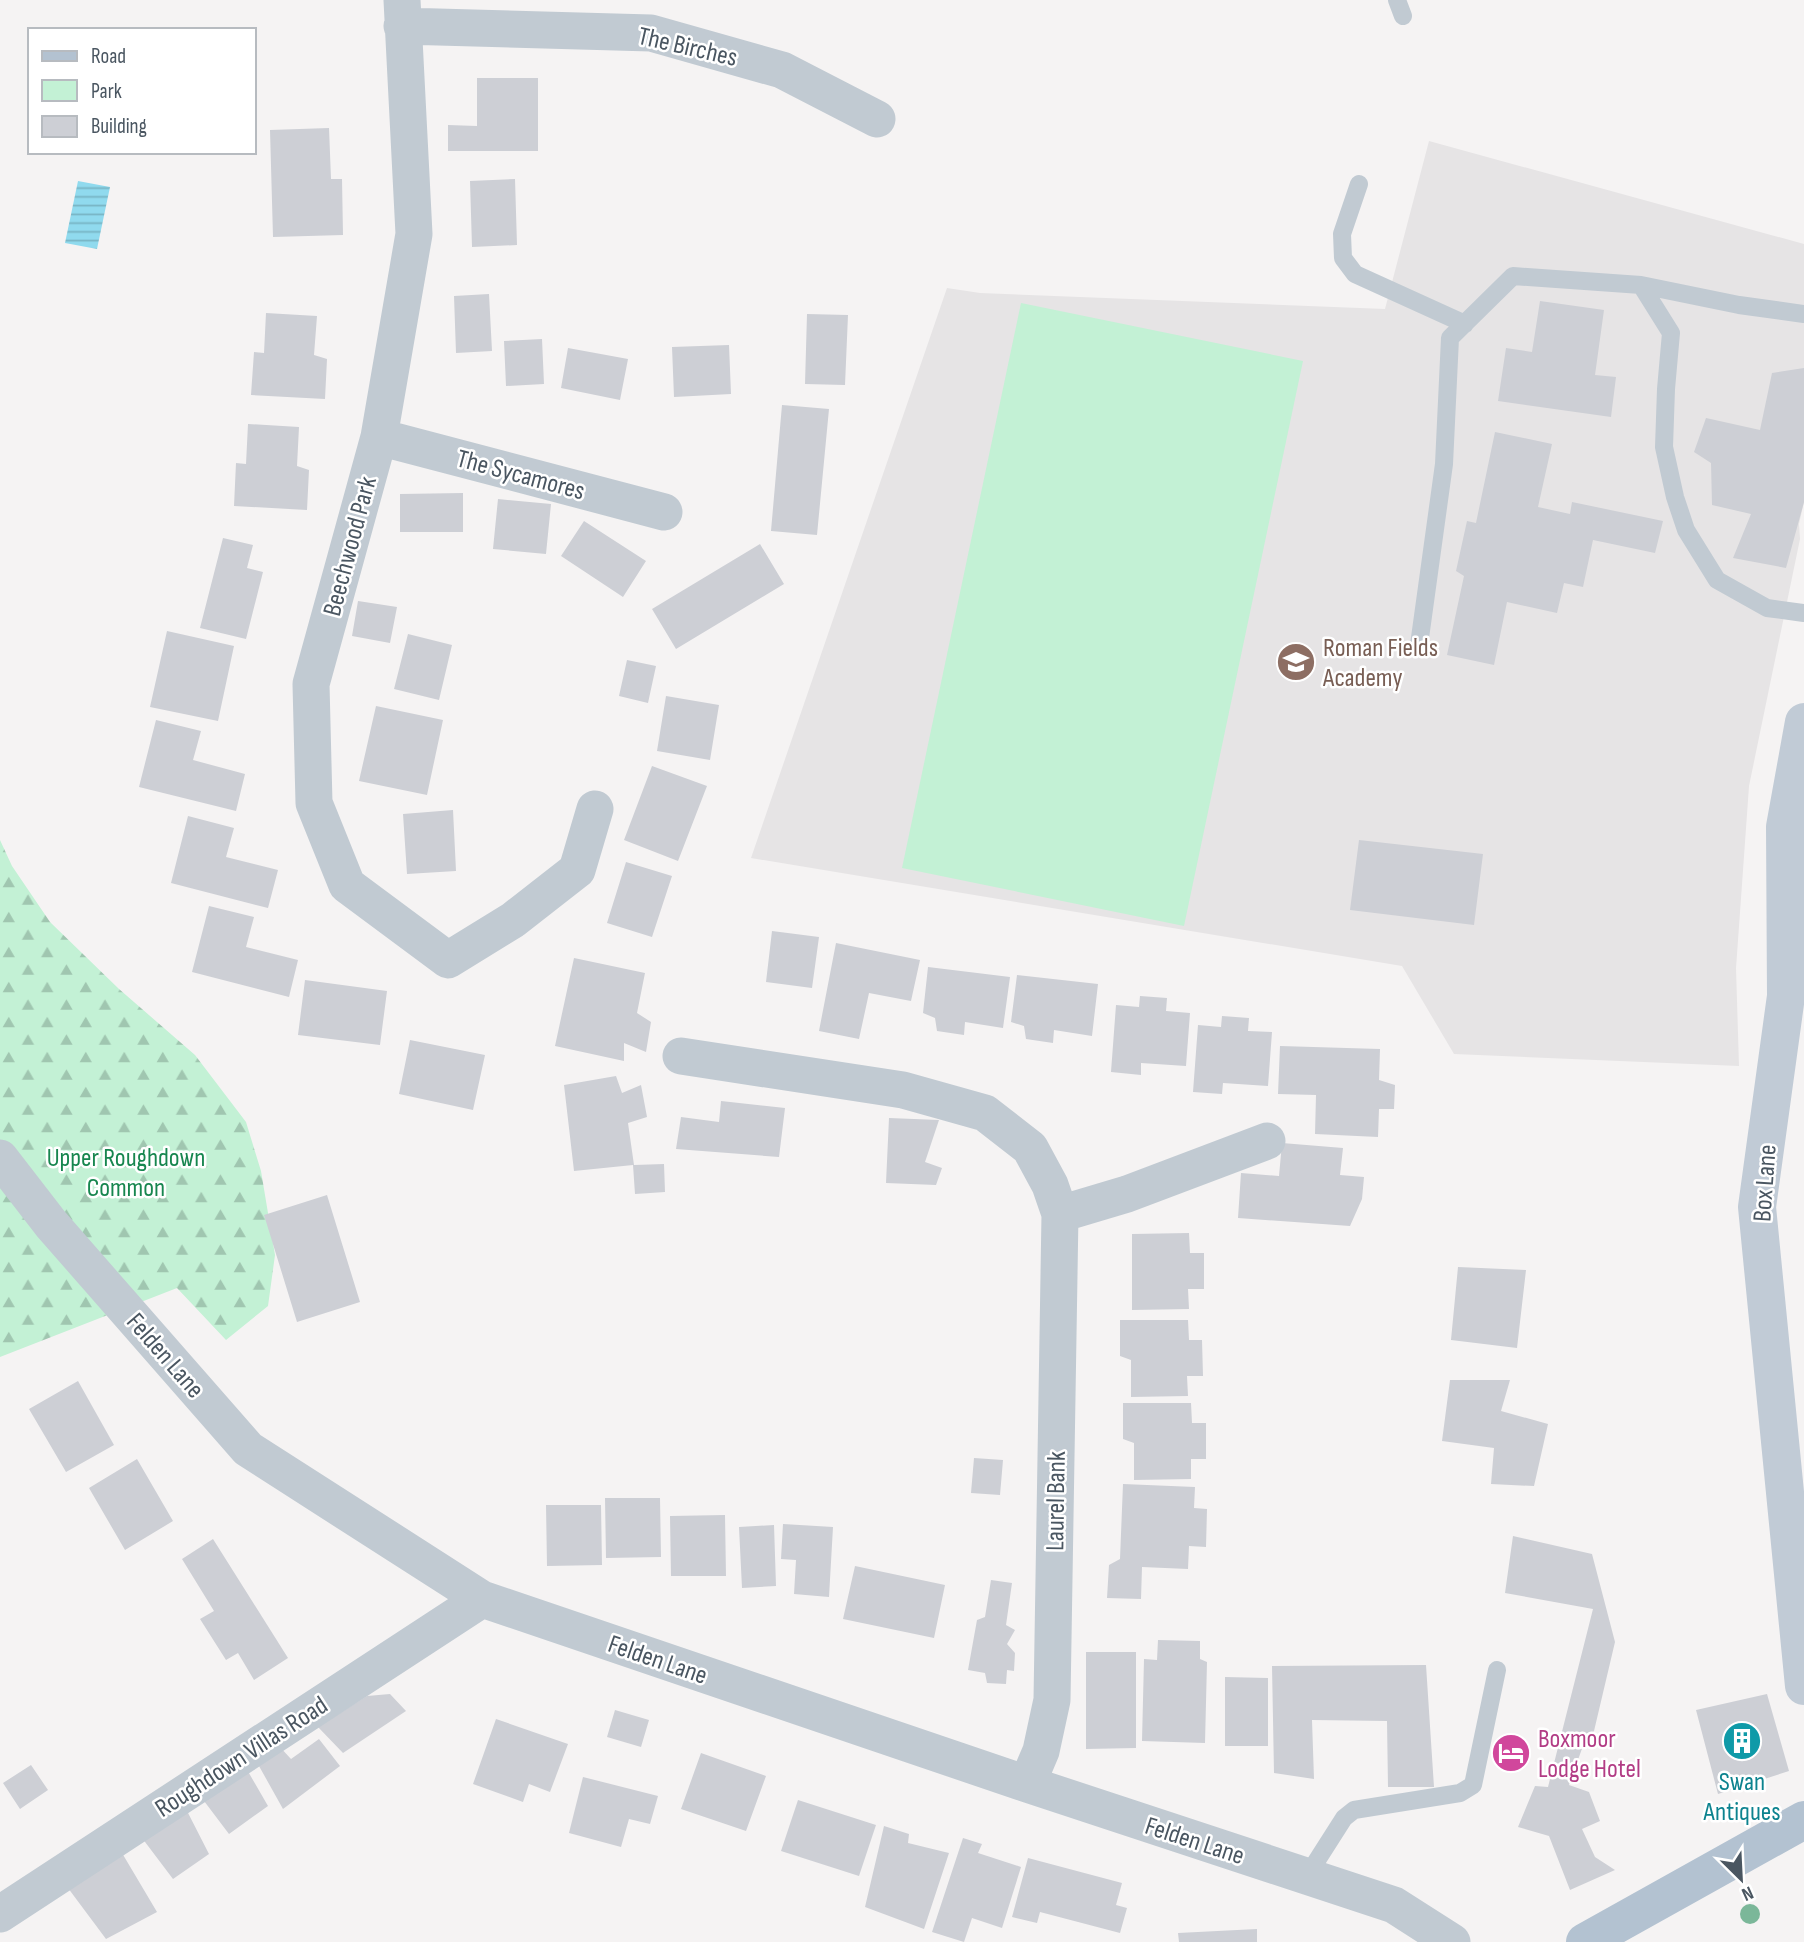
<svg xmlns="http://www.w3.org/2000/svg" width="1804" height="1942" viewBox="0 0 1804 1942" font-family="'Sofia Sans Condensed',sans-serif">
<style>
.education{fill:#e6e4e5}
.green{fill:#c3f1d5}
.forest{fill:url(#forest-firs)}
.water{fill:url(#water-rules)}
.building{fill:#cdcfd5}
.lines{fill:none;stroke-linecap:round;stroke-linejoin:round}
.lane{stroke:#c1cad2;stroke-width:18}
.street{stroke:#c1cad2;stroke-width:37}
.secondary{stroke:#c1cbd6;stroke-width:38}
.primary{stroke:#b3c2d1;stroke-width:38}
.tree{fill:#7bb799}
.labels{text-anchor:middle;stroke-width:5;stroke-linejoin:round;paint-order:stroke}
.street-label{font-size:26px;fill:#4a5661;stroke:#fff}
.education-label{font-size:26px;fill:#785e54;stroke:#fff;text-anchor:start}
.park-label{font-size:26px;fill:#17864f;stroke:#fff}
.hotel-label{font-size:26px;fill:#b23c85;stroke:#fff;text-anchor:start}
.culture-label{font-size:26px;fill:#0d838f;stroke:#fff}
</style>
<defs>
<pattern id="forest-firs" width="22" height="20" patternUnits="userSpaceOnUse" patternTransform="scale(1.75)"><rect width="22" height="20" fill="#c3f1d5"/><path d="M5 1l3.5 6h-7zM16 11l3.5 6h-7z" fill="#a0c6b0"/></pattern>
<pattern id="water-rules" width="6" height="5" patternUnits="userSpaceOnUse" patternTransform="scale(1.75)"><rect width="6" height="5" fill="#90daee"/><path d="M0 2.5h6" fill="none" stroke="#78b4c4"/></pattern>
</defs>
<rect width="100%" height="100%" fill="#f5f3f3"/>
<path class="education" d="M1429,141L1804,244V502L1799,524L1800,539L1749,786L1736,968L1739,1066L1454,1054L1402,966L751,858L947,288L980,293L1385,309Z"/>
<path class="green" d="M1021,303L1303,361L1184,926L902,868Z"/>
<path class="forest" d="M0,840L12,866L50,922L119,989L195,1055L246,1122L261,1171L275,1255L268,1306L226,1340L177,1288L0,1357Z"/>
<path class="water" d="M78,181L110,187L97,249L65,243Z"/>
<path class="building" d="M477,78H538V151H448V125L477,126Z
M329,128L331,179H342L343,235L273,237L270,130Z
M515,179L517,245L472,247L470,181Z
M489,294L492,351L456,353L454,296Z
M1540,301L1604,310L1595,375L1616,377L1611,417L1498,401L1506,348L1532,352Z
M266,313L317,316L314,355L327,359L325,399L251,395L254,352L264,353Z
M807,314L848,315L845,385L805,384Z
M542,339L544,384L506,386L504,341Z
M729,345L731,394L674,397L672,347Z
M568,348L628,359L620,400L561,388Z
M1804,368V502L1786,568L1733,558L1751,514L1712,505L1711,463L1694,452L1706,418L1760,430L1772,373Z
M782,405L829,409L817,535L771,531Z
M248,424L299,427L297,466L309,470L307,510L234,506L236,463L246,464Z
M1495,432L1552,444L1538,507L1570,514L1572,502L1663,521L1655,553L1593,540L1583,587L1564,583L1557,613L1507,602L1494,665L1447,655L1464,576L1456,571L1467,521L1476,523Z
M463,493V532H400V494Z
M498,499L551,504L546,554L493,549Z
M584,521L646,561L623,597L561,556Z
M223,538L253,545L247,568L263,572L246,639L200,628Z
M760,544L784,584L676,649L652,609Z
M358,601L397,607L390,643L352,636Z
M167,631L234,646L218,721L150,707Z
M408,634L452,645L439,700L394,689Z
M627,660L656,666L648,703L619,696Z
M666,696L719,705L710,760L657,751Z
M376,706L443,720L427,795L359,781Z
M156,720L201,731L193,760L245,774L236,811L139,787Z
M652,766L707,786L678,861L624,840Z
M453,810L456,871L407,874L403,814Z
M188,816L234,828L226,857L278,870L268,908L171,883Z
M1359,840L1483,854L1474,925L1350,910Z
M626,862L672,876L652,937L607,923Z
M209,906L254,917L246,947L298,960L289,997L192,972Z
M772,931L819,937L812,988L766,982Z
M836,943L920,960L911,1001L869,993L859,1039L819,1031Z
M574,958L645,973L637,1013L651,1022L646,1052L624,1043V1061L555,1046Z
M928,967L1010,977L1003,1028L965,1022L964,1035L937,1031L935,1018L923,1013Z
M1017,975L1098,984L1092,1036L1054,1030L1053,1043L1026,1039L1024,1026L1011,1022Z
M305,980L387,991L380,1045L298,1035Z
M1140,996L1167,998L1166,1011L1190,1013L1186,1066L1141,1063V1075L1111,1072L1116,1005L1139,1007Z
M1222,1016L1249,1018L1248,1031L1272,1032L1268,1086L1223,1083L1222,1094L1193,1092L1198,1025L1221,1027Z
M410,1040L485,1055L473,1110L399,1094Z
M1280,1046L1380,1049L1379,1080L1395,1085L1394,1109H1379L1378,1137L1315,1134L1316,1095L1278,1094Z
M616,1076L622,1093L641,1085L647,1117L628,1123L634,1165L664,1164L665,1192L635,1194L633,1165L574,1171L564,1085Z
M721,1101L785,1108L779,1157L676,1149L681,1117L719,1122Z
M889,1118L939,1120L925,1162L942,1168L936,1185L886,1183Z
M1282,1143L1343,1148L1340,1175L1364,1177L1362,1199L1350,1226L1238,1218L1241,1173L1279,1176Z
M327,1195L360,1302L297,1322L264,1215Z
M1189,1233L1190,1253H1204V1289H1188L1189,1309L1132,1310V1234Z
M1458,1267L1526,1270L1517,1348L1451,1340Z
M1120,1320H1188L1189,1340H1202L1203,1376H1187L1188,1396L1131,1397V1360L1120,1356Z
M1450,1380H1510L1501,1411L1548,1424L1534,1486L1491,1484L1494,1448L1442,1441Z
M78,1381L114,1445L66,1472L29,1409Z
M1123,1403H1191L1192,1423H1206V1459H1191V1479L1134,1480V1443L1123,1439Z
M974,1458L1003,1460L1000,1495L971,1493Z
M137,1459L173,1521L125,1550L89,1488Z
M1123,1484L1195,1487L1194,1508L1207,1509L1206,1547L1189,1546L1188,1569L1142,1567L1141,1599L1107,1598L1109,1565L1120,1559Z
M605,1498H660L661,1557L606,1558Z
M546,1505H601L602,1565L547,1566Z
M725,1515L726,1576H671L670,1516Z
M783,1524L833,1527L829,1597L794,1594L796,1560L781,1559Z
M774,1525L776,1586L742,1588L739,1527Z
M1513,1536L1592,1554L1615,1642L1594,1731L1584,1743L1569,1785L1589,1792L1600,1821L1582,1829L1595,1857L1615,1870L1570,1890L1549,1836L1518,1827L1535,1786L1548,1787L1593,1609L1505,1593Z
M213,1539L288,1658L254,1680L238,1653L226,1660L200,1619L214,1611L182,1559Z
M855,1566L945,1585L934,1638L843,1619Z
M991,1580L1012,1583L1006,1625L1015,1630L1007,1644L1015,1653L1014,1671L1007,1670L1006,1684L987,1683L985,1673L968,1670L977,1620L985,1617Z
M1158,1640L1200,1641V1659L1207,1662L1205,1743L1142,1741L1144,1659L1157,1660Z
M1086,1652H1136V1748L1086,1749Z
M1426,1665L1434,1787H1388L1387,1721L1312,1720L1314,1779L1274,1773L1272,1666Z
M1225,1677L1268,1678V1746H1225Z
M390,1694L406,1711L343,1753L318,1727L367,1696Z
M1767,1694L1789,1771L1718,1794L1696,1710Z
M615,1710L649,1720L641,1747L607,1737Z
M496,1719L568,1744L550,1792L529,1784L523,1802L473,1784Z
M319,1739L340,1766L283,1809L259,1766L279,1746L291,1759Z
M701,1753L766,1776L746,1831L681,1809Z
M31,1765L48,1790L20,1809L3,1783Z
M246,1768L268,1806L229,1834L201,1797Z
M583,1777L658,1796L650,1824L629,1819L621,1847L569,1833Z
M798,1800L876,1825L859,1876L781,1851Z
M186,1809L209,1854L173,1879L139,1834Z
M884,1826L909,1834L908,1843L949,1853L924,1929L865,1907Z
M963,1838L982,1844L978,1853L1021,1867L1002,1928L972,1918L964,1942L932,1932Z
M122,1853L157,1912L106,1939L68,1888Z
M1028,1858L1122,1883L1116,1905L1127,1908L1120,1933L1040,1912L1037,1923L1012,1917Z
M1257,1929V1942H1179L1178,1933Z"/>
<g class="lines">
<path class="lane" d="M1397,0L1403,16
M1359,184L1342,234L1343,258L1355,274L1465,324
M1641,285L1671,333L1666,389L1664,447L1675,497L1686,530L1717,580L1767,608L1804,613
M1419,645L1444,464L1450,338L1513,276L1641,285L1739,305L1804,314
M1307,1876L1344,1818L1354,1810L1460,1793L1473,1785L1497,1670"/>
<path class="street" d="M402,0L414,234L379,437L311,684L314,803L347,885L448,960L513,920L577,870L595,809
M402,26L651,33L782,70L877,119
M379,437L664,512
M681,1056L903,1090L985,1113L1030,1148L1050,1185L1060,1214L1052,1700L1041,1751L1027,1784
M0,1158L51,1224L248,1449L482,1599L1027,1784L1394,1905L1452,1942
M1060,1214L1127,1194L1267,1141
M0,1914L482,1599"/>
<path class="secondary" d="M1804,722L1785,827L1786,996L1757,1207L1804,1686"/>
<path class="primary" d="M1585,1942L1804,1820"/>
</g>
<circle class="tree" cx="1750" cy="1914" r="10"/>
<defs>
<g id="school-disc" transform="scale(2.0125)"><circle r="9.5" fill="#8d6e63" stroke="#fff"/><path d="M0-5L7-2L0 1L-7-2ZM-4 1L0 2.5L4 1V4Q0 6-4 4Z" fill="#fff"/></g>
<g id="building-disc" transform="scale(2.0125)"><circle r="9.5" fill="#0f9aa8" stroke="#fff"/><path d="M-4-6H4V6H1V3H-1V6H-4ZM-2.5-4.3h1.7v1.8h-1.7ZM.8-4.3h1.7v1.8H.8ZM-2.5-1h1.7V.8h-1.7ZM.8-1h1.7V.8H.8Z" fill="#fff"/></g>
<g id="hotel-disc" transform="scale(2.0125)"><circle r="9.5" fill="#d1479c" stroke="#fff"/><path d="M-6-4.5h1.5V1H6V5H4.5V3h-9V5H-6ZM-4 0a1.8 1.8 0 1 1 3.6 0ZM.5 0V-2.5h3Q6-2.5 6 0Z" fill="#fff"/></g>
</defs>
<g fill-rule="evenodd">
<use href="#school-disc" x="1296" y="662"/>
<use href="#building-disc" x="1742" y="1741"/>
<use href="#hotel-disc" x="1511" y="1753"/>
</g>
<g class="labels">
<g class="street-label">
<text transform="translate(688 46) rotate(13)" y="9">The Birches</text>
<text transform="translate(521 474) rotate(15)" y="9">The Sycamores</text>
<text transform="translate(349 546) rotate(-75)" y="9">Beechwood Park</text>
<text transform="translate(1764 1183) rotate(-86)" y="9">Box Lane</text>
<text transform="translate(166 1355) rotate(49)" y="9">Felden Lane</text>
<text transform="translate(1055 1501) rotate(-89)" y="9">Laurel Bank</text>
<text transform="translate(658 1659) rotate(19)" y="9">Felden Lane</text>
<text transform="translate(241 1756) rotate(-33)" y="9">Roughdown Villas Road</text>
<text transform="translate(1195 1840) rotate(18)" y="9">Felden Lane</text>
</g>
<g class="education-label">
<text x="1323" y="656">Roman Fields<tspan x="1323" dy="30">Academy</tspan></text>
</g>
<g class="park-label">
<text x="126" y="1166">Upper Roughdown<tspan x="126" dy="30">Common</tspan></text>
</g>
<g class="hotel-label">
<text x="1538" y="1747">Boxmoor<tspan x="1538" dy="30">Lodge Hotel</tspan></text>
</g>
<g class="culture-label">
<text x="1742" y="1790">Swan<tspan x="1742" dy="30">Antiques</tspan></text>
</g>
</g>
<rect x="28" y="28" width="228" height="126" fill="#ffffff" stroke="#b7bbc0" stroke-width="2"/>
<rect x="42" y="51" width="35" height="10" fill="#b3c2d1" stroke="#b7bbc0" stroke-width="2"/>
<text x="91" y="63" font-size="21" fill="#4a5661">Road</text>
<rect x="42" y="80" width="35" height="21" fill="#c3f1d5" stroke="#b7bbc0" stroke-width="2"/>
<text x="91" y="98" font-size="21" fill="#4a5661">Park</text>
<rect x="42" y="116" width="35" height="21" fill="#cdcfd5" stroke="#b7bbc0" stroke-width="2"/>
<text x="91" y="133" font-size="21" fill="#4a5661">Building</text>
<g transform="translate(1741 1879) rotate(156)" stroke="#ffffff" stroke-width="5" paint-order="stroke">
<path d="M0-5L12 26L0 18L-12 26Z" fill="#4a5661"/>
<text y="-10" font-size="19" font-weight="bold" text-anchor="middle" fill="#4a5661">N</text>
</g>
</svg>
